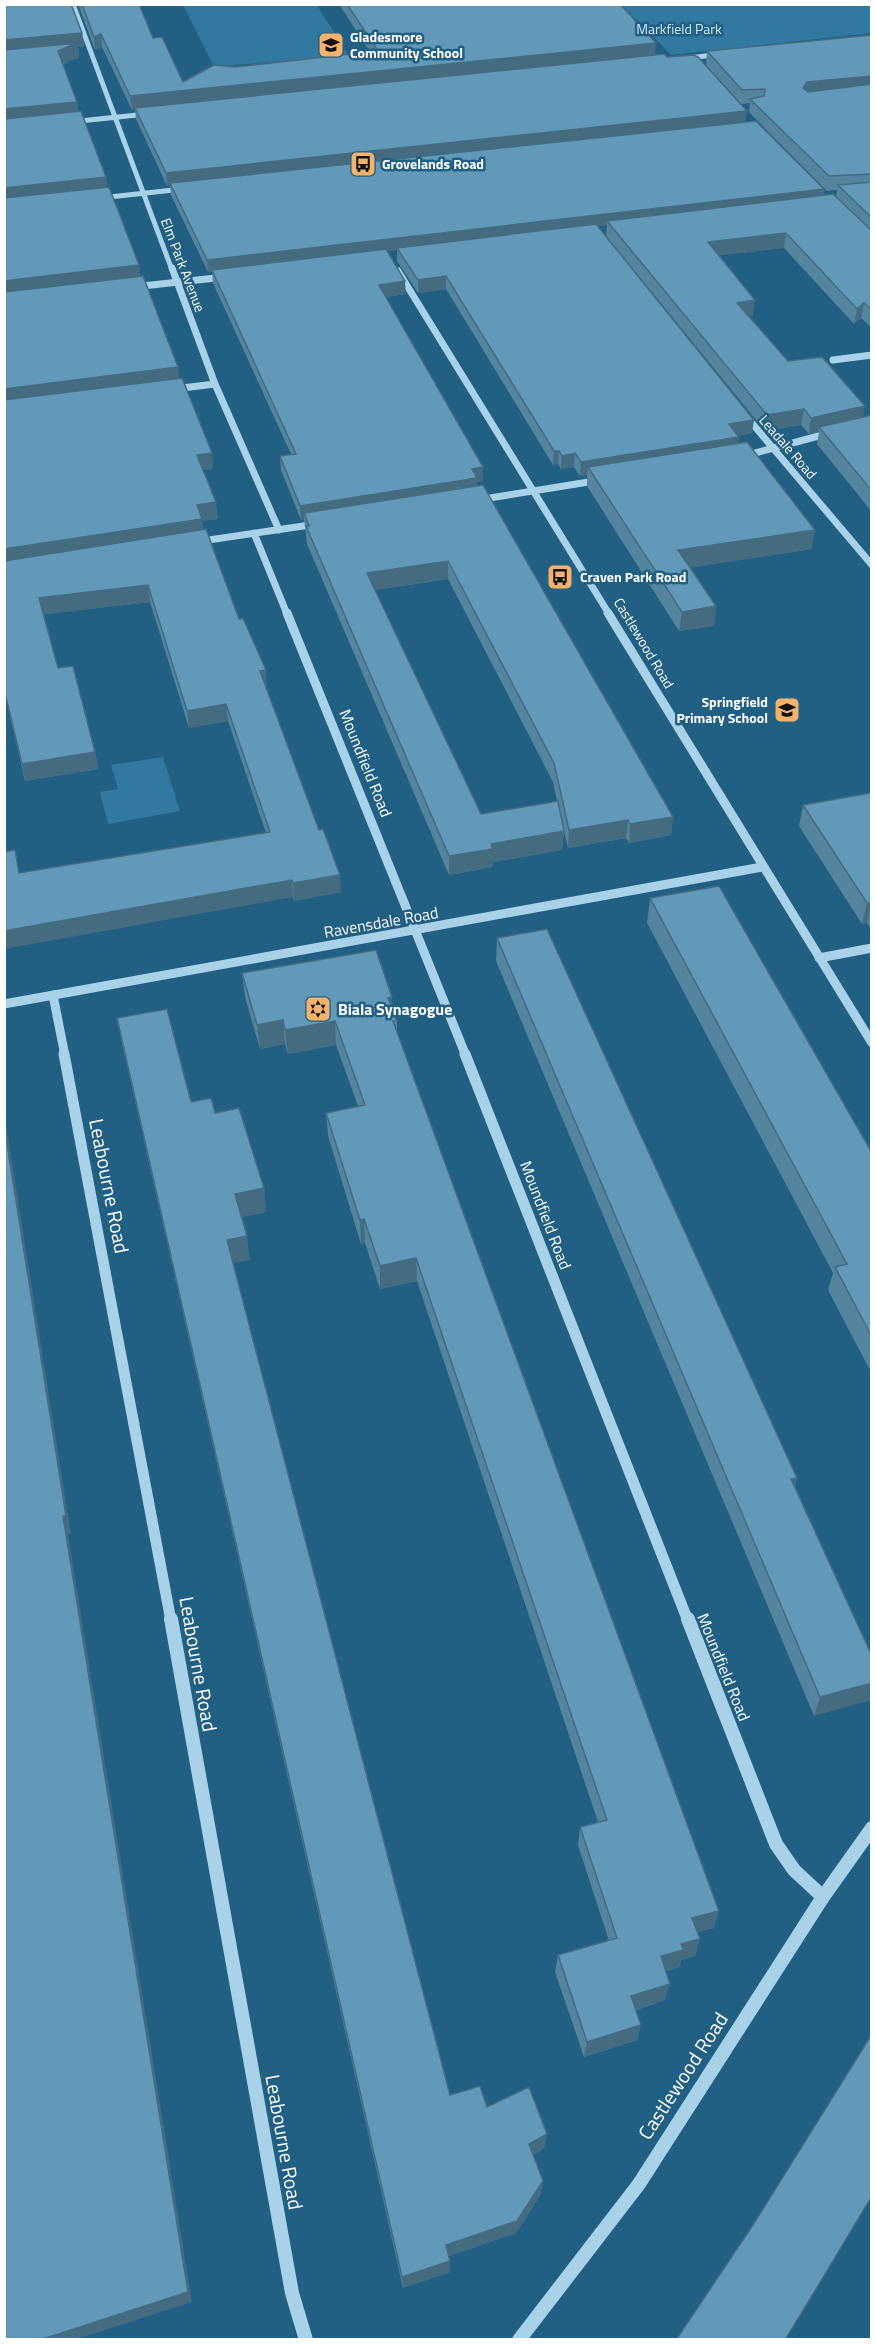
<svg xmlns="http://www.w3.org/2000/svg" width="876" height="2344" viewBox="0 0 876 2344" font-family="'Titillium Web',sans-serif">
<style>
.green{fill:#3179a0}
.lines{fill:none;stroke-linecap:round;stroke-linejoin:round}
.minor-far4{stroke:#a9d2e9;stroke-width:5}
.minor-far3{stroke:#a9d2e9;stroke-width:7}
.minor-far2{stroke:#a9d2e9;stroke-width:9}
.minor-far1{stroke:#a9d2e9;stroke-width:11}
.minor{stroke:#a9d2e9;stroke-width:14}
.wall{fill:#54849e;fill-rule:evenodd}
.shaded-wall{fill:#456b81}
.building{fill:#6299b8;stroke:#456b81;stroke-width:1.5}
.labels{text-anchor:middle;stroke-width:5;stroke-linejoin:round;paint-order:stroke}
.far-park-label{font-size:14px;fill:#cde8f7;stroke:#215f83}
.far-poi-label{font-size:14px;font-weight:bold;fill:#fff;stroke:#215f83;text-anchor:start}
.far-street-label{font-size:14px;fill:#fff;stroke:#215f83}
.street-label{font-size:16px;fill:#fff;stroke:#215f83}
.poi-label{font-size:16px;font-weight:bold;fill:#fff;stroke:#215f83;text-anchor:start}
.near-street-label{font-size:20px;fill:#fff;stroke:#215f83}
</style>
<rect width="100%" height="100%" fill="#215f83"/>
<path class="green" d="M183,5H317L348,55L214,67Z
M622,5H871V33L671,55Z
M163,757L180,811L108,824L100,792L118,789L111,765Z"/>
<g class="lines">
<path class="minor-far4" d="M73,4L172,270
M682,59L720,54
M70,122L147,114
M100,198L183,189"/>
<path class="minor-far3" d="M172,268L215,384L279,530
M398,271L609,614
M133,287L225,277
M833,360L872,355
M174,389L215,384
M745,415L872,565
M744,456L830,433
M477,500L601,480
M254,533L287,614
M195,542L317,524"/>
<path class="minor-far2" d="M287,613L466,1056
M608,613L872,1043
M819,958L872,948
M53,995L65,1056
M4,1004L762,867"/>
<path class="minor-far1" d="M64,1054L171,1621
M465,1054L688,1621"/>
<path class="minor" d="M171,1619L292,2293L306,2340
M688,1619L776,1844L794,1870L823,1897
M519,2340L639,2184L823,1897L872,1828"/>
</g>
<path class="wall" d="M4,4L82,33L84,47H78L79,57L63,64L78,111L106,177L107,187L139,265L140,276L178,367L179,378L212,453L213,469L203,470L218,519L202,521L203,530L267,687H266L341,892L294,901L293,897L20,873L266,833L228,721L189,728L150,602L43,614L58,668L95,752L98,769L25,781L4,690Z
M78,4H139L153,38L183,82L235,67L370,52L339,4H620L655,55L667,57L746,122L824,189L823,196L836,197L837,190L827,191L749,112L750,103L741,104L706,65L707,51L872,35V328L861,318L854,324L784,248L719,255L753,316H749L788,361L863,417L872,415V512L817,444L819,432L809,434L801,425L765,431L606,236L607,225L597,226L752,433L738,436V443L812,549L690,567L716,606L714,626L679,631L587,486V475L580,476L574,467L561,469L558,464L553,465L446,289L418,293L397,261V250L387,251L406,294L386,297L483,481L477,482V486L673,817L671,835L629,843L626,838L568,848L562,823L564,831L562,850L493,862L492,867L449,875L307,544L304,519L301,520L281,470L280,456L291,454L213,283L212,271L208,272L171,195L170,185L167,186L136,119L135,110H132L102,47L95,50ZM448,579L553,782L557,801L481,814L375,590Z
M872,796V930L867,923L862,924L799,826L803,805Z
M650,898L872,1153V1374L828,1290L833,1273L647,923Z
M497,938L797,1478L795,1486L872,1656L814,1716L496,961Z
M242,973L393,1010L397,1021V1033L714,1928L697,1932L695,1956L681,1960L679,1967L666,1971L665,2000L636,2010L641,2025L637,2040L584,2057L555,1972L558,1955L609,1941L578,1845L580,1827L598,1822L417,1281L380,1289L365,1243L361,1244L328,1136L326,1113L358,1106L336,1045L288,1054L285,1044L260,1049L245,997Z
M117,1018L191,1102L215,1113L264,1188L266,1212L241,1217L250,1260L233,1263L450,2095L487,2107L545,2148L533,2155L543,2181L540,2195L516,2233L449,2256L450,2261V2272L403,2288L122,1043Z"/>
<path class="shaded-wall" d="M82,33L84,47H78L79,57L60,65L4,54V40Z
M101,34L102,47L95,50L94,37Z
M656,43L655,56L135,108V110H132L130,96Z
M872,76V89L805,96L803,88L807,82Z
M77,102L79,115L4,123V109Z
M747,111L745,123L170,183V185L167,186L166,173Z
M106,177L108,192L4,203V188Z
M824,189L822,200L607,221V225L398,250L397,248V250L208,272L207,260Z
M786,233L784,248L707,257L708,242Z
M139,265L141,280L4,296V281Z
M446,276V289L418,293V280Z
M405,281L406,294L380,298L379,285Z
M755,300L753,316L735,318L737,303Z
M864,303L861,318L854,324L857,309Z
M178,367L180,383L4,405V389Z
M865,406L862,422L819,427V432L809,434L811,418Z
M804,409L801,425L765,431L767,415Z
M754,420L752,433L728,438L729,424Z
M739,437L737,451L588,467L587,475L580,476L581,462Z
M554,451H559L558,464L553,465Z
M212,453L213,469L199,471L197,455Z
M575,453L574,467L561,469L562,456Z
M483,467V481L477,482V492L304,513V519L301,520L300,506L472,469Z
M216,502L218,519L202,521L203,535L4,566V549L197,505Z
M815,530L812,549L676,570L678,550Z
M448,561V579L368,591L367,573Z
M148,585L150,602L42,615L39,598Z
M716,606L714,626L679,631L682,612Z
M266,670L267,687L261,688L260,671Z
M226,704L228,721L189,728L187,711Z
M95,752L98,769L25,781L22,764Z
M673,817L671,835L629,843L630,824Z
M628,820L626,838L568,848L569,830Z
M564,831L562,850L493,862L492,867L449,875V856L491,844Z
M340,875L341,892L294,901L293,883Z
M292,880L293,897L4,949V931Z
M867,903H872L867,923L862,924Z
M392,997L393,1021L388,998Z
M283,1020L285,1044L260,1049L257,1025Z
M335,1021L336,1045L288,1054L285,1030Z
M4,1112L71,1534H68L192,2302L74,2340H40L63,1516L4,1125Z
M264,1188L266,1212L238,1218L235,1194Z
M364,1219L365,1243L361,1244L360,1220Z
M247,1236L250,1260L230,1264L227,1240Z
M416,1258L417,1281L380,1289V1266Z
M797,1478L791,1499V1479Z
M872,1683V1700L814,1716L820,1697Z
M719,1911L714,1928L687,1935L692,1918Z
M700,1939L695,1956L681,1960L679,1967L657,1973L661,1956L681,1944Z
M670,1984L665,2000L627,2012L631,1996Z
M641,2025L637,2040L584,2057L587,2042Z
M547,2134L545,2148L527,2158L529,2144Z
M543,2181L540,2195L516,2233L446,2257V2245Z
M450,2261V2272L403,2288L402,2277Z"/>
<path class="building" d="M4,4H71L82,33L4,40Z
M82,4H139L153,38L162,37L183,82L214,65L235,67L378,51L347,4H620L656,43L130,96L101,34L94,37Z
M872,35V76L807,82L803,88L808,92L872,84V174L829,176L750,99L764,96L765,89L742,90L707,51Z
M77,43L58,51L77,102L4,109V50Z
M664,54L667,57L693,55L698,57L747,111L166,173L135,108Z
M81,111L106,177L4,188V119Z
M756,121L824,189L207,260L170,183Z
M872,182V218L838,185Z
M109,187L139,265L4,281V198Z
M833,194L872,231V310L864,303L857,309L786,233L708,242L755,300L737,303L788,361L822,357L865,406L811,418L804,409L767,415L607,221Z
M596,224L754,420L729,424L739,437L581,462L575,453L562,456L559,451H554L446,276L418,280L397,248Z
M386,249L405,281L379,285L483,467L472,469L477,478L300,506L280,456L296,454L212,270Z
M143,276L178,367L4,389V292Z
M182,378L212,453L197,455L216,502L197,505L202,519L4,549V400Z
M872,415V491L819,427Z
M747,442L815,530L678,550L716,606L682,612L588,467Z
M483,485L673,817L630,824L628,820L569,830L554,763L448,561L367,573L481,814L558,801L564,831L491,844L493,849L449,856L306,526H309L304,513Z
M206,529L239,619L243,618L266,670L260,671L319,830L323,829L340,875L293,883L292,880L4,931V852L15,850L19,873L270,832L226,704L187,711L148,585L39,598L58,668L73,666L95,752L22,764L4,689V561Z
M870,793L872,796V903H867L803,805Z
M719,886L872,1153V1337L835,1267L847,1264L650,898Z
M547,929L797,1478L791,1479L872,1656V1683L820,1697L497,938Z
M376,950L392,997L388,998L397,1021H393L719,1911L692,1918L700,1939L681,1944L684,1950L661,1956L670,1984L631,1996L641,2025L587,2042L558,1955L617,1938L580,1827L607,1820L416,1258L380,1266L364,1219L360,1220L326,1113L365,1105L335,1021L285,1030L283,1020L257,1025L242,973Z
M167,1009L191,1102L211,1098L215,1113L239,1108L264,1188L235,1194L247,1236L227,1240L450,2095L480,2086L487,2107L529,2087L547,2134L529,2144L543,2181L517,2221L446,2245L450,2261L402,2277L117,1018Z
M4,1125L66,1516H63L188,2292L40,2340H4Z
M872,2034V2196L821,2281L785,2340H676L753,2225Z"/>
<defs>
<g id="school-square" transform="scale(1.35)"><rect x="-9" y="-9" width="18" height="18" rx="4" fill="#f5b26a" stroke="#215f83"/><path d="M0-5L7-2L0 1L-7-2ZM-4 1L0 2.5L4 1V4Q0 6-4 4Z" fill="#111"/></g>
<g id="bus-square" transform="scale(1.35)"><rect x="-9" y="-9" width="18" height="18" rx="4" fill="#f5b26a" stroke="#215f83"/><path d="M-5-6H5V4H4V6H2V4H-2V6H-4V4H-5ZM-3.5-4V0h7V-4ZM-3.5 1.2v1.5H-2V1.2ZM2 1.2v1.5H3.5V1.2Z" fill="#111"/></g>
<g id="synagogue-square" transform="scale(1.35)"><rect x="-9" y="-9" width="18" height="18" rx="4" fill="#f5b26a" stroke="#215f83"/><path d="M0-6.5L5.6 3.2H-5.6ZM0 6.5L5.6-3.2H-5.6Z" fill="#111"/></g>
</defs>
<g fill-rule="evenodd">
<use href="#school-square" x="331" y="45"/>
<use href="#bus-square" x="363" y="164"/>
<use href="#bus-square" x="560" y="577"/>
<use href="#school-square" x="787" y="710"/>
<use href="#synagogue-square" x="318" y="1009"/>
</g>
<g class="labels">
<g class="far-park-label">
<text x="679" y="34">Markfield Park</text>
</g>
<g class="far-poi-label">
<text x="350" y="42">Gladesmore<tspan x="350" dy="16">Community School</tspan></text>
<text x="382" y="169">Grovelands Road</text>
<text x="580" y="582">Craven Park Road</text>
<text x="768" y="707" text-anchor="end">Springfield<tspan x="768" dy="16">Primary School</tspan></text>
</g>
<g class="far-street-label">
<text transform="translate(183 265) rotate(69)" y="5">Elm Park Avenue</text>
<text transform="translate(788 447) rotate(49)" y="5">Leadale Road</text>
<text transform="translate(644 643) rotate(59)" y="5">Castlewood Road</text>
</g>
<g class="street-label">
<text transform="translate(366 763) rotate(68)" y="6">Moundfield Road</text>
<text transform="translate(381 922) rotate(-10)" y="6">Ravensdale Road</text>
<text transform="translate(546 1215) rotate(69)" y="6">Moundfield Road</text>
<text transform="translate(724 1667) rotate(68)" y="6">Moundfield Road</text>
</g>
<g class="poi-label">
<text x="338" y="1015">Biala Synagogue</text>
</g>
<g class="near-street-label">
<text transform="translate(109 1186) rotate(79)" y="7">Leabourne Road</text>
<text transform="translate(198 1664) rotate(80)" y="7">Leabourne Road</text>
<text transform="translate(683 2076) rotate(-57)" y="7">Castlewood Road</text>
<text transform="translate(284 2142) rotate(80)" y="7">Leabourne Road</text>
</g>
</g>
<rect width="876" height="2344" fill="none" stroke="#ffffff" stroke-width="12"/>
</svg>
